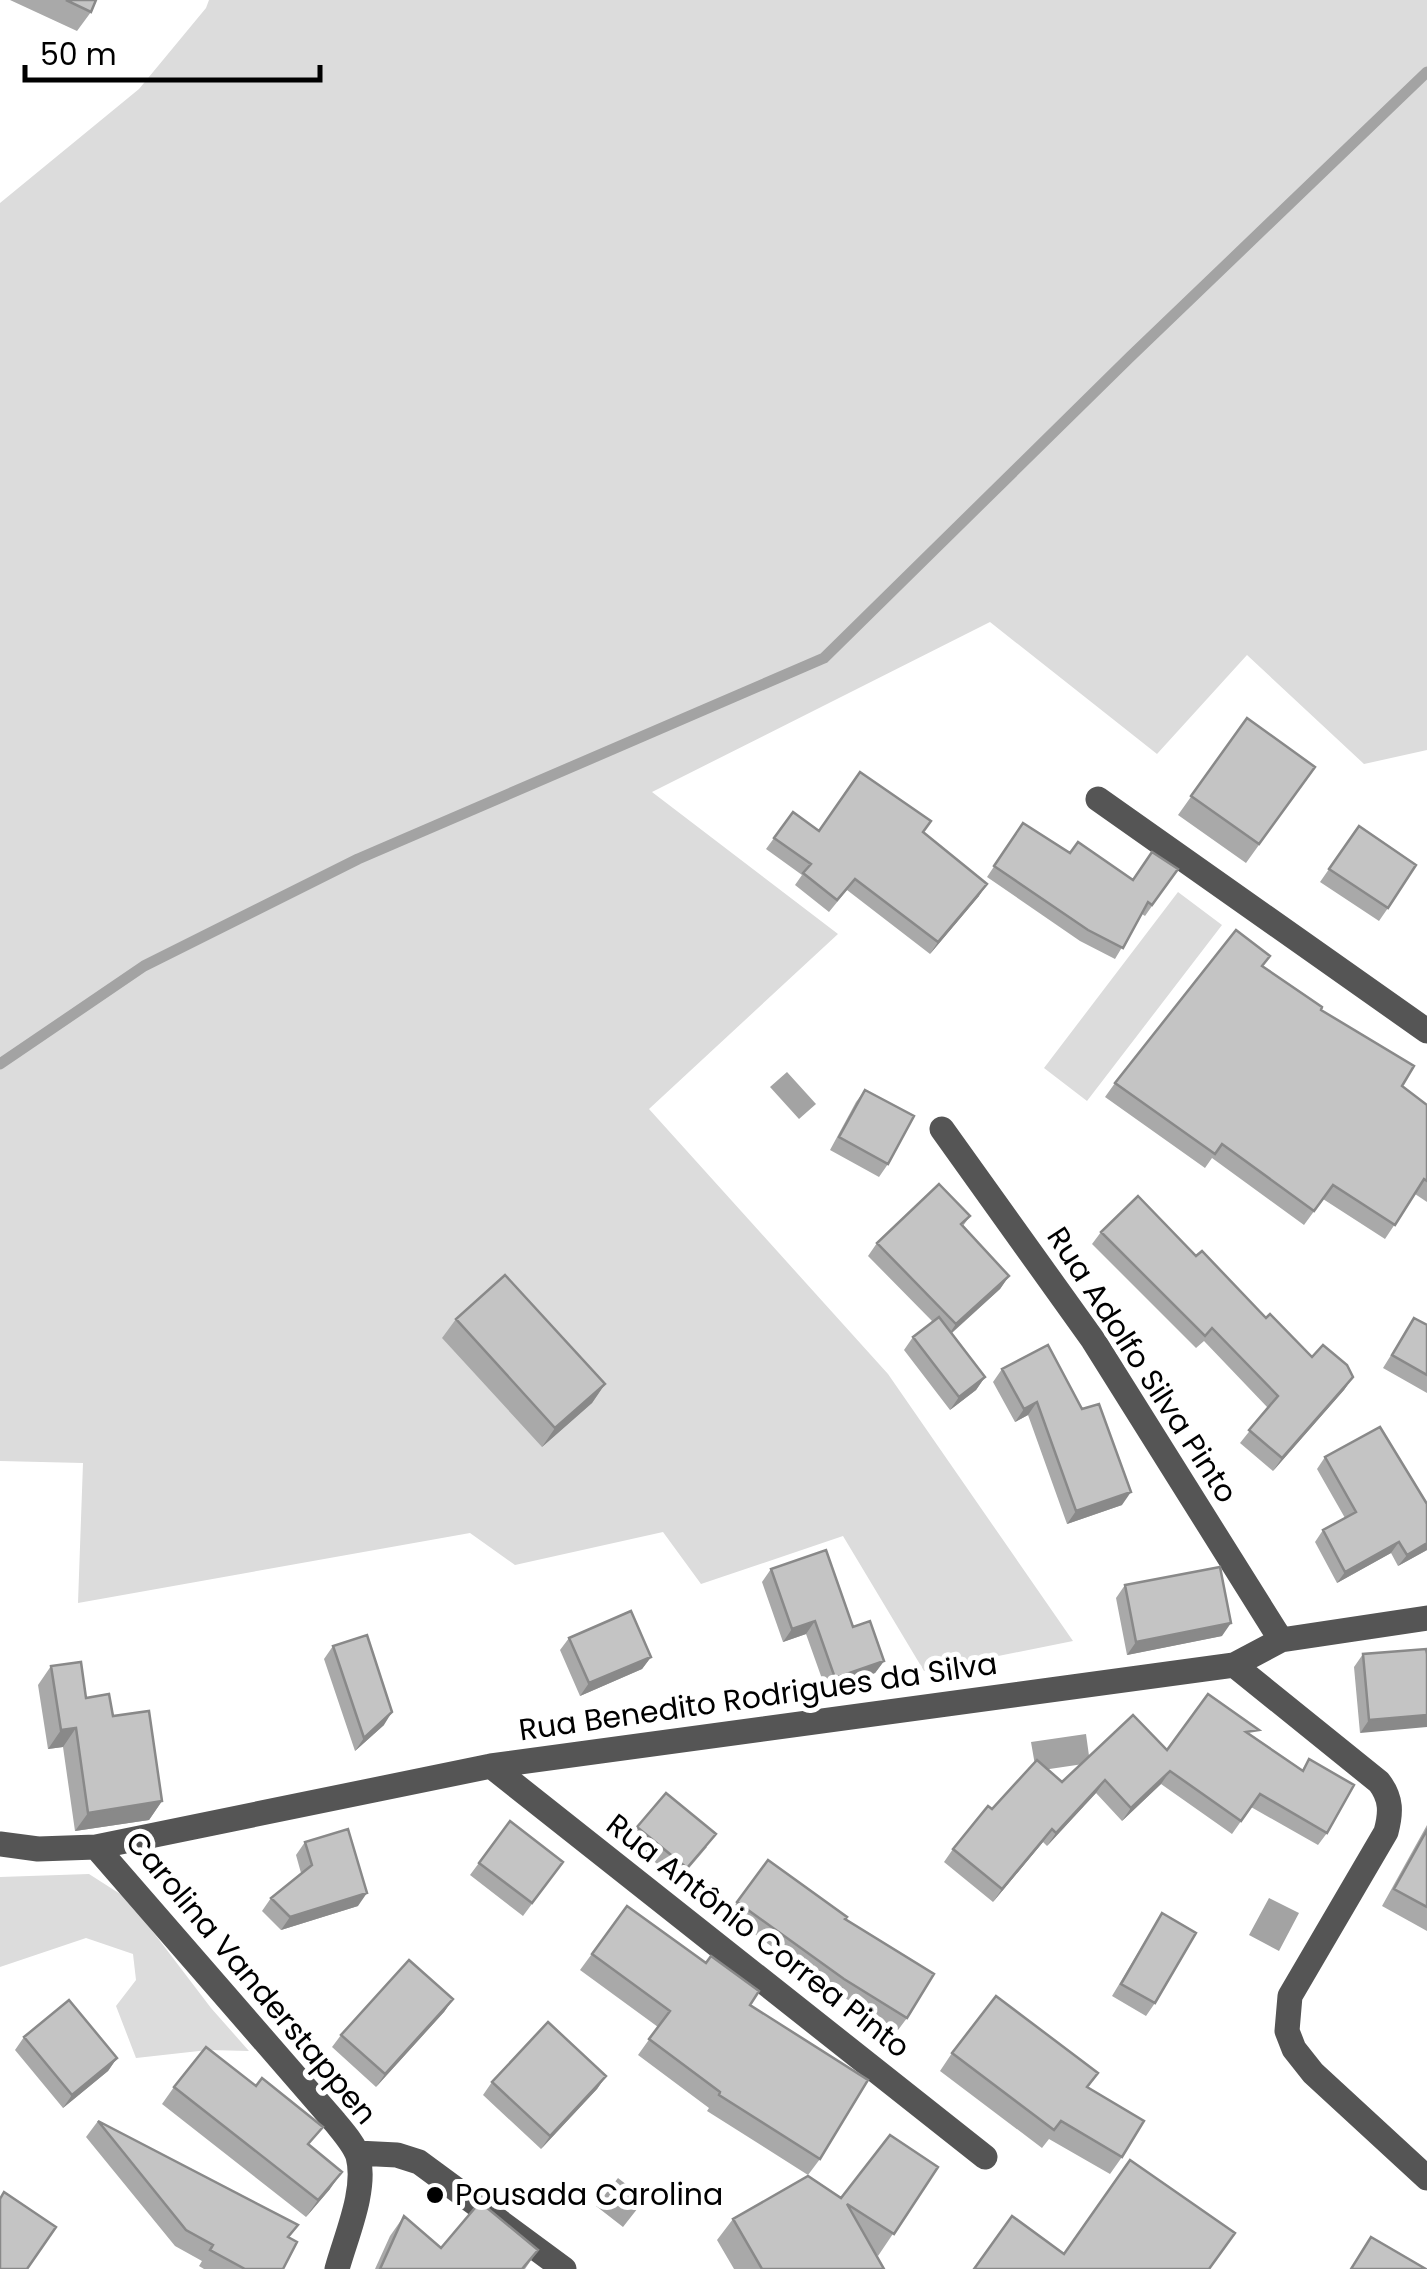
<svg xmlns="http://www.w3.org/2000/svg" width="1427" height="2269" viewBox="0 0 1427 2269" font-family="Poppins,sans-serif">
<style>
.green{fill:#dcdcdc}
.water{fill:#a3a3a3}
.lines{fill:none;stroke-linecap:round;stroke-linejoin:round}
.stream{stroke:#a3a3a3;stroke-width:11}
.minor{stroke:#555;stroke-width:25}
.wall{fill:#a9a9a9}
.shaded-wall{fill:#898989}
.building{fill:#c4c4c4;stroke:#898989;stroke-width:2.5}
.poi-dot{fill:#000;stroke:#fff;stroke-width:4}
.labels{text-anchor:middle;stroke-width:10;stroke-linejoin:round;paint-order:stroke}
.street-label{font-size:30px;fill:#000;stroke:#fff}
.poi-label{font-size:30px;fill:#000;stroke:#fff;text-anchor:start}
</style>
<rect width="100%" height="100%" fill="#fff"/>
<path class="green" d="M209,0H1427V750L1364,764L1247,655L1157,754L990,622L652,792L838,934L649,1109L888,1374L1073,1641L924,1671L843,1536L701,1584L663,1532L515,1565L470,1533L78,1603L83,1463L0,1461V203L139,89L206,8Z
M1178,892L1222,925L1087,1101L1044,1068Z
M89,1874L128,1899L211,2008L249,2051L208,2050L136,2058L116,2006L136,1980L133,1954L86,1938L0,1967V1877Z"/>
<path class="water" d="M787,1072L816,1104L799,1119L770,1087Z
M1086,1734L1090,1763L1036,1771L1031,1742Z
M1269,1898L1299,1913L1279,1951L1249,1935Z
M618,2178L645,2199L623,2227L596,2206Z"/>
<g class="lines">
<path class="stream" d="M0,1064L144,966L358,859L824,658L1130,357L1427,72"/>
<path class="minor" d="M1098,799L1427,1031
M942,1129L1093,1340L1281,1640
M1234,1665L1379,1782C1392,1799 1391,1813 1386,1832L1290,1996L1287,2031L1294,2049L1313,2073L1427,2178
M491,1766L985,2157
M0,1844L38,1849L96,1847L491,1766L1234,1665L1281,1640L1427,1618
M96,1847L335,2122C343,2132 354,2144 358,2156C367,2190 346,2236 337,2269
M357,2153L397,2155L419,2162L564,2269"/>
</g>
<path class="wall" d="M10,0H96L91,12L77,31Z
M1247,718L1315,767L1246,863L1178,815Z
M793,812L819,831L923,832L979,896L930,954L847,890L829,912L795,885L802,875L766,849Z
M1023,823L1070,853L1133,880L1178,869L1145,916L1142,914L1115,959L1080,941L987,877Z
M1359,826L1388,908L1379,921L1320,882Z
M1263,966L1321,1010L1402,1086L1427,1105V1202L1415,1194L1385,1239L1323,1199L1304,1225L1212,1158L1205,1168L1105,1097L1115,1083Z
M865,1090L888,1164L879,1177L830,1150L856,1102Z
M970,1216L963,1226L1009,1276L1000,1289L952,1333L985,1377L976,1390L950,1410L904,1350L913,1337L933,1322L868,1256L877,1243Z
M1101,1232L1196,1256L1312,1357L1353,1377L1344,1390L1273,1471L1240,1443L1268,1408L1204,1341L1196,1348L1092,1244Z
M1414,1318L1427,1325V1393L1383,1368Z
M456,1319L605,1384L592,1403L542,1447L442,1338Z
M1002,1369L1082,1409L1122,1505L1067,1524L1028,1415L1015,1422L993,1382Z
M1325,1457L1427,1504V1550L1398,1566L1391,1553L1337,1583L1315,1542L1323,1530L1345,1518L1317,1469Z
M771,1569L853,1627L884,1661L875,1673L826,1690L806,1634L783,1642L762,1582Z
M1125,1585L1222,1636L1127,1655L1116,1598Z
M569,1638L651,1657L642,1669L580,1696L560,1650Z
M333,1646L384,1725L355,1751L324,1659Z
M1363,1654H1426L1360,1733L1354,1667Z
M51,1666L86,1698L113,1716L162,1801L149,1820L75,1831L63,1747L48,1749L38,1685Z
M1254,1737L1302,1770L1309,1759L1327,1833L1318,1845L1251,1807L1232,1834L1161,1784L1122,1821L1096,1793L1047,1846L1043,1842L993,1902L944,1862L953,1849L992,1809L1062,1782L1167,1750Z
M510,1821L563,1862L523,1916L470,1875Z
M1427,1825V1931L1382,1906Z
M637,1827L707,1847L678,1881L628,1840Z
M305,1842L358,1906L281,1930L262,1911L271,1898L301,1873L296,1855Z
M737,1902L845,1919L907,2018L898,2030L835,1992L728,1915Z
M627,1906L750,2005L820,2159L808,2175L707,2111L709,2108L638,2055L658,2027L580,1970Z
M1162,1913L1155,2003L1146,2016L1112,1996Z
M453,1999L444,2012L376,2087L332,2047L341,2035Z
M24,2037L117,2058L108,2071L63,2108L15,2050Z
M952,2053L1088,2088L1122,2157L1110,2174L1049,2139L1042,2148L940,2071Z
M606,2076L597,2089L541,2149L483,2095L492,2082Z
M174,2087L330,2189L306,2217L162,2104Z
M98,2121L289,2237L283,2269H204L199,2266L202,2261L175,2246L86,2137Z
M938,2167L878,2256L876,2254L884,2269H734L717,2240L733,2219L841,2198Z
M404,2216L441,2248L538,2250L525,2269H375L390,2236Z"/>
<path class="shaded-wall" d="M987,884L979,896L930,954L938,942Z
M1009,1276L1000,1289L947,1337L956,1324Z
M985,1377L976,1390L950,1410L959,1397Z
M1353,1377L1344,1390L1273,1471L1282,1458Z
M605,1384L592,1403L542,1447L555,1428Z
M1037,1402L1028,1415L1015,1422L1024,1409Z
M1131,1492L1122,1505L1067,1524L1076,1511Z
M1399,1542L1391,1553L1337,1583L1345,1572Z
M1427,1543V1550L1398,1566L1407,1555Z
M815,1621L806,1634L783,1642L792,1629Z
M1231,1623L1222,1636L1127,1655L1136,1642Z
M651,1657L642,1669L580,1696L589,1683Z
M884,1661L875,1673L826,1690L835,1678Z
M392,1712L384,1725L355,1751L364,1738Z
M1427,1715V1727L1360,1733L1369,1720Z
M76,1728L63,1747L48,1749L61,1730Z
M1170,1771L1161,1784L1122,1821L1131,1808Z
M1105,1780L1096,1793L1047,1846L1056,1833Z
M162,1801L149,1820L75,1831L88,1813Z
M1052,1829L1043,1842L993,1902L1002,1889Z
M367,1893L358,1906L281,1930L290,1917Z
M453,1999L444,2012L376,2087L385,2074Z
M117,2058L108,2071L63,2108L72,2095Z
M606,2076L597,2089L541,2149L550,2136Z
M342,2172L330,2189L306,2217L318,2200Z"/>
<path class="building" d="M66,0H96L91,12Z
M1247,718L1315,767L1259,844L1191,796Z
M860,772L931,821L923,832L987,884L938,942L855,879L837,900L803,873L811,864L774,838L793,812L819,831Z
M1023,823L1070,853L1078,842L1133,880L1152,852L1178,869L1152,905L1148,902L1123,948L1088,930L994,866Z
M1359,826L1416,865L1388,908L1329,869Z
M1236,930L1270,956L1262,966L1322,1007L1321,1010L1414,1066L1402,1086L1427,1105V1181L1424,1179L1395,1225L1333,1185L1314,1211L1222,1144L1215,1154L1115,1083Z
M865,1090L914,1116L888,1164L839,1137Z
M939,1184L970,1216L961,1224L1009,1276L956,1324L877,1243Z
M1138,1196L1196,1256L1202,1251L1266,1318L1270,1314L1312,1357L1323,1345L1347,1365L1353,1377L1282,1458L1249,1430L1278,1396L1212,1328L1205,1336L1101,1232Z
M505,1275L605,1384L555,1428L456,1319Z
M939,1317L985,1377L959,1397L913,1337Z
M1414,1318L1427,1325V1375L1392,1355Z
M1048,1345L1082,1409L1099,1404L1131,1492L1076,1511L1037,1402L1024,1409L1002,1369Z
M1380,1427L1427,1504V1543L1407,1555L1399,1542L1345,1572L1323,1530L1356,1512L1325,1457Z
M826,1550L853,1627L870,1621L884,1661L835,1678L815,1621L792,1629L771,1569Z
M1220,1567L1231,1623L1136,1642L1125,1585Z
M631,1611L651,1657L589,1683L569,1638Z
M367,1635L392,1712L364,1738L333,1646Z
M1426,1649L1427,1654V1715L1369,1720L1363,1654Z
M81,1662L86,1698L109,1694L113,1716L149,1711L162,1801L88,1813L76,1728L61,1730L51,1666Z
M1208,1694L1259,1730L1246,1732L1303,1771L1309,1759L1354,1785L1327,1833L1260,1794L1241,1821L1170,1771L1131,1808L1105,1780L1056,1833L1052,1829L1002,1889L953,1849L988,1806L992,1809L1037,1760L1062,1782L1133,1715L1167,1750Z
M666,1793L716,1834L687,1868L637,1827Z
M510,1821L563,1862L532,1903L479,1863Z
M348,1829L367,1893L290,1917L271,1898L312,1865L305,1842Z
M1427,1830V1907L1394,1889Z
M768,1860L847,1917L845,1919L934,1974L907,2018L844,1979L737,1902Z
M627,1906L706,1963L711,1956L759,1991L750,2005L868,2080L820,2159L719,2095L720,2092L649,2039L670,2011L592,1954Z
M1162,1913L1196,1933L1155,2003L1121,1984Z
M409,1960L453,1999L385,2074L341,2035Z
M996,1996L1098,2073L1087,2087L1144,2121L1122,2157L1061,2121L1054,2130L952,2053Z
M69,2000L117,2058L72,2095L24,2037Z
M548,2022L606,2076L550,2136L492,2082Z
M206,2047L256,2086L262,2078L323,2127L308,2144L342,2172L318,2200L174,2087Z
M98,2121L298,2225L288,2237L297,2242L283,2269H245L210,2250L213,2245L186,2230Z
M890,2135L938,2167L894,2234L847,2204L884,2269H762L733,2219L808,2176L841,2198Z
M1130,2160L1235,2233L1209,2269H974L1012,2216L1064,2254Z
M4,2192L56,2227L27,2269H0V2199Z
M480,2202L538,2250L522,2269H380L404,2216L441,2248Z
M1371,2237L1426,2269H1351Z"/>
<circle class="poi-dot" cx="435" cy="2195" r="10"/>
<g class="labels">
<g class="street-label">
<text transform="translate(1142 1365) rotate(57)" y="10">Rua Adolfo Silva Pinto</text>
<text transform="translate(758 1697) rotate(-8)" y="10">Rua Benedito Rodrigues da Silva</text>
<text transform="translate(758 1936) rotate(38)" y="10">Rua Antônio Correa Pinto</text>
<text transform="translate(251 1978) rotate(50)" y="10">Carolina Vanderstappen</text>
</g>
<g class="poi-label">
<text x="455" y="2205">Pousada Carolina</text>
</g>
</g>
<path d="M25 65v15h295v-15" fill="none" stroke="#000000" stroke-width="5"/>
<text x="40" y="65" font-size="30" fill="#000000" stroke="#ffffff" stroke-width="8" paint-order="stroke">50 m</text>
</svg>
